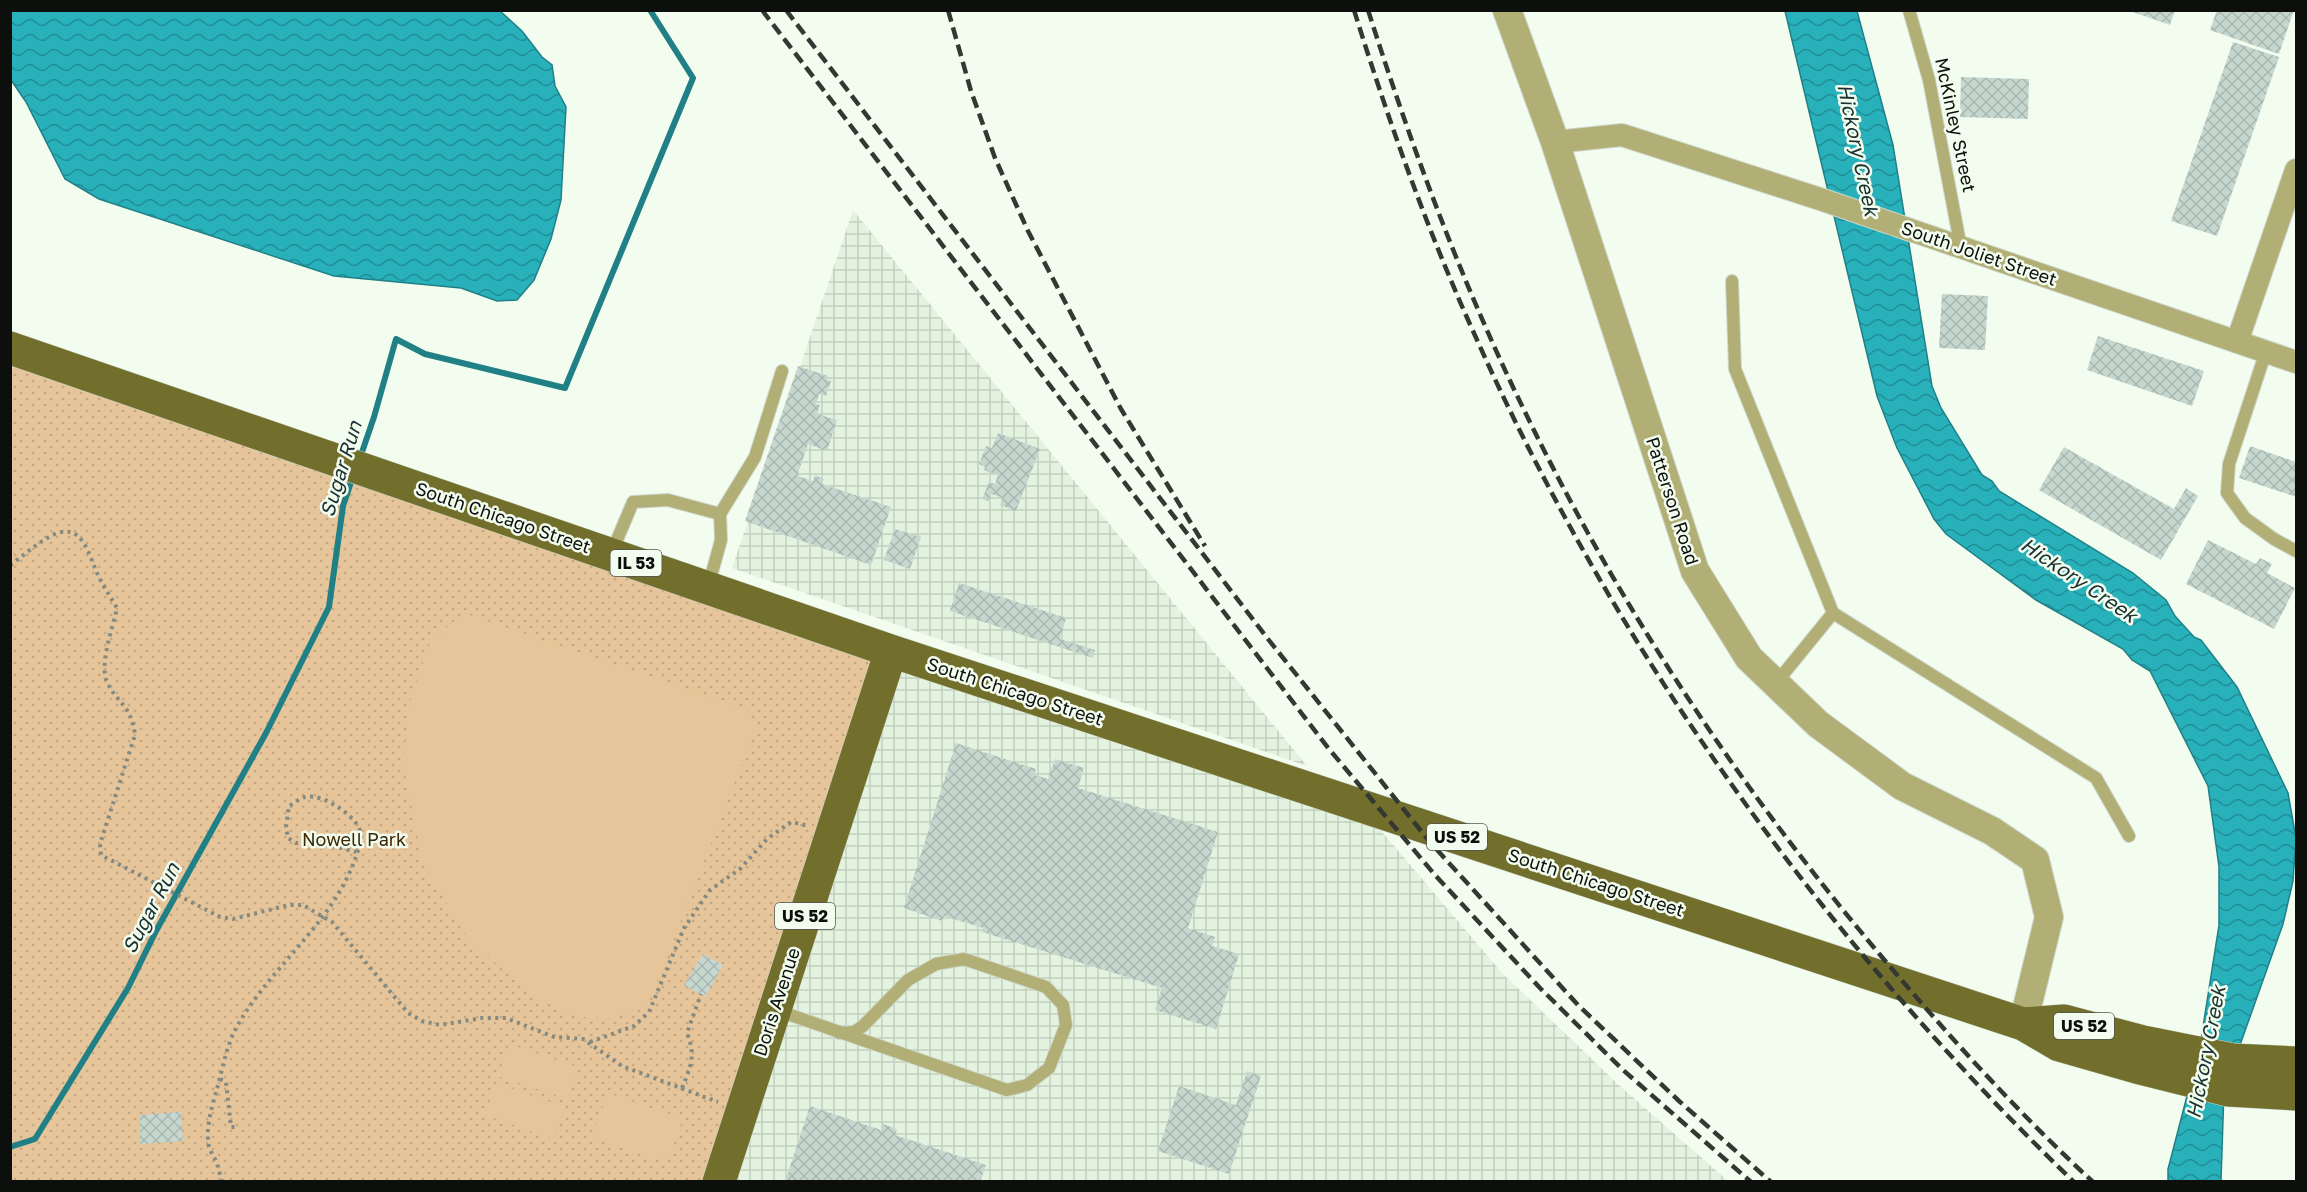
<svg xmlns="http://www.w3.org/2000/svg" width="2307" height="1192" viewBox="0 0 2307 1192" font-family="'Golos Text',sans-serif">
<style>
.industrial{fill:url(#industrial-grid)}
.grass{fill:url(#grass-dots)}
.garden{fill:#e6c59a}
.water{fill:url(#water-waves);stroke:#208086;stroke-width:1.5}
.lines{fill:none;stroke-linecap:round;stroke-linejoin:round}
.stream{stroke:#208086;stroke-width:6}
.building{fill:url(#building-cross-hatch)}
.service-casing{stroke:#ced7cb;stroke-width:14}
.minor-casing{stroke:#ced7cb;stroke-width:24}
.tertiary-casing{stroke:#ced7cb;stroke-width:30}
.primary-casing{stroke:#ced7cb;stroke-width:34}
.path{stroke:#838a81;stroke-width:4;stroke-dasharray:3 4.5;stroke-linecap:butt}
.service{stroke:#b2af76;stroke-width:12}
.minor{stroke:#b2af76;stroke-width:22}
.tertiary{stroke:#b2af76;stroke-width:28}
.primary{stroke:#726f2d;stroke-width:33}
.rail{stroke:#343832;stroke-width:4.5;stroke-dasharray:12 6;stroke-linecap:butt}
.labels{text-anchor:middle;stroke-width:5;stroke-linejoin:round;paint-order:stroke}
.shield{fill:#f3fdef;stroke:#51564f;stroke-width:1.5}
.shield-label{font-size:16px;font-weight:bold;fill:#0c0f0b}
.street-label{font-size:18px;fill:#0c0f0b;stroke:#f3fdef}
.park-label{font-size:18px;fill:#3c2705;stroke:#f3fdef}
.water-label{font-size:20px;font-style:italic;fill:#1a3031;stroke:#f3fdef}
</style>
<defs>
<pattern id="industrial-grid" width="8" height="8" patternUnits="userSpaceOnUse" patternTransform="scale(1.5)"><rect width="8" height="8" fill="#e4f3df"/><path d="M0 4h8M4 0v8" fill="none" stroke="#c2cfbe"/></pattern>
<pattern id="grass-dots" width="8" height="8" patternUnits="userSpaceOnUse" patternTransform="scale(1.5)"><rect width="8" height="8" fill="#e6c59a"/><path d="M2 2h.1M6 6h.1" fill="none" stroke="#c4a883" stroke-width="1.8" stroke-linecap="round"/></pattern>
<pattern id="water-waves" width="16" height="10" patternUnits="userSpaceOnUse" patternTransform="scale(1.5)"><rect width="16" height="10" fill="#28b1bb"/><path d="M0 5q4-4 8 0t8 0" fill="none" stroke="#218e96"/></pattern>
<pattern id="building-cross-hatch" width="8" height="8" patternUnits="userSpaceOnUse" patternTransform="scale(1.5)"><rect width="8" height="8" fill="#c6d7d0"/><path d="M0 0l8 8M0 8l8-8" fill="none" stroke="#a9b7b1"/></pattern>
</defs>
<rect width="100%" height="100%" fill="#f3fdef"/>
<path class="industrial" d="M853,210L1307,766L732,568Z
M898,666L1372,820L1503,974L1620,1086L1728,1181L732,1182Z"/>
<path class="grass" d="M11,360L879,658L708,1181L11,1182Z"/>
<path class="garden" d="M464,613L749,711L756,728L648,1005L611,1018L576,1017L540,1000L470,942L423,864L403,763L411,697L431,640Z
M509,1044L578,1067L567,1099L498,1076Z
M496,1083L565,1107L553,1139L485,1115Z
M608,1093L683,1119L667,1163L592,1137Z"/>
<path class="water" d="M10,11H500L522,31L542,57L552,65L555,86L566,107L561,200L551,239L534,280L517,300L497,301L461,288L334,276L99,199L65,179L26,102L11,80Z
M1785,11H1857L1893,145L1932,386L1941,408L1982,475L1992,481L1999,491L2133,573L2166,600L2175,616L2194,637L2201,640L2237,687L2288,793L2296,838L2293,881L2283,924L2224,1090L2221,1181H2168V1169L2200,1046L2219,925V867L2208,786L2150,671L2132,660L2123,649L2036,600L1946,534L1934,519L1897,448L1877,396Z"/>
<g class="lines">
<path class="stream" d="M360,458L374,417L396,339L425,354L565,388L693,78L650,10
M10,1147L35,1139L128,988L156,931L266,733L329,607L343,506L353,476"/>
</g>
<path class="building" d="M2127,10H2175L2170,25Z
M2217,10H2294L2279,54L2210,30Z
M2233,42L2279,57L2217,236L2171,221Z
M1961,77L2029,79L2028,119L1960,117Z
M1942,294L1988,296L1985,350L1939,348Z
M2098,336L2204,371L2192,406L2087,370Z
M798,366L828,376L827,380L831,381L826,396L819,394L816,404L820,405L817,414L837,420L827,451L808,444L797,476L813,481L815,475L824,479L822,484L891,507L871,565L745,521Z
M998,433L1040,449L1016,511L1000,505L1003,498L991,494L988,501L982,499L989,482L995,484L998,475L984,470L985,467L979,464L986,446L992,448Z
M2250,446L2296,462V497L2239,478Z
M2064,447L2174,509L2186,488L2198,496L2161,560L2039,490Z
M895,529L921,537L910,569L884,560Z
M2208,540L2256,564L2260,558L2272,564L2267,573L2295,588L2274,629L2186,584Z
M959,583L1066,618L1060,639L1095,650L1093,658L950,611Z
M956,743L1036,769L1034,775L1048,779L1055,759L1084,768L1078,788L1218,832L1188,928L1215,937L1212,946L1239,954L1216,1029L1155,1010L1162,988L982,932L983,928L944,916L942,921L904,908Z
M703,954L723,965L705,997L684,985Z
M1247,1071L1261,1076L1229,1174L1158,1151L1179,1086L1236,1105Z
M810,1106L881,1130L883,1124L897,1129L895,1135L986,1165L980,1182H785Z
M181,1112L183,1141L140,1144V1115Z"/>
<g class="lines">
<g class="service-casing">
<path id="service" d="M1909,10L1929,80L1961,248
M1732,281L1735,369L1833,613
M2266,351L2229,464L2227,493L2245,518L2274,539L2296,551
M720,514L755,457L782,371
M611,554L633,502L668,500L720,514L721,540L708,587
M1776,683L1833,613L2096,778L2129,836
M776,1010L1007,1090L1027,1085L1049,1068L1066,1025L1063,1005L1046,987L964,959L936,964L908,980L863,1026L854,1032L839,1033"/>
</g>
<g class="minor-casing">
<path id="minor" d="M1555,142L1622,135L1823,200L2296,362
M2237,342L2296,170"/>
</g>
<g class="tertiary-casing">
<path id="tertiary" d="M1507,10L1555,142L1695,571L1749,658L1818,724L1902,786L1992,831L2035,860L2049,917L2023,1024"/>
</g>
<g class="primary-casing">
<path id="primary" d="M10,348L891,651L2023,1024L2059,1045L2136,1067L2228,1090L2296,1094
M2023,1024L2064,1021L2143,1042L2233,1060L2296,1063
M719,1182L891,651"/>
</g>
<path class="path" d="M10,565C23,556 35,545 49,537C84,517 88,557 100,579C105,589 111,598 117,608C113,627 99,664 107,682C118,705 131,704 135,735L100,844L101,855L220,917L233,919L289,905H303L332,922L408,1013L422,1021L440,1025L482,1018H506L554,1037L583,1039L622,1066L718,1102
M590,1042L634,1026L649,1012L684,928L710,890L740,869L767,839L791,822L809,826
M220,1079L226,1082L231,1127H235
M682,1088C691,1066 696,1056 687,1033L701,994
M222,1182C220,1176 219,1169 217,1164C215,1158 211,1153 209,1147C205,1129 212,1106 217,1089C222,1071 226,1049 234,1032C270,963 343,919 361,839C365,820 322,792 305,797C300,798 294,803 289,806L286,827L288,838L296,843H322L356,852"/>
<use href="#service" class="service"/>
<use href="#minor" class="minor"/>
<use href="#tertiary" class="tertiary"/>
<use href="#primary" class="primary"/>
<path class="rail" d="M762,10L1329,749L1435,875L1540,988L1623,1070L1751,1182
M786,10L1268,639L1429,841L1578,1005L1679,1101L1771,1182
M948,10L971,91L995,158L1028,231L1121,409L1205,546
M1354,10C1388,119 1426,227 1473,331C1615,651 1822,939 2074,1182
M1368,10C1412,148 1462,284 1526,414C1626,620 1755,811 1905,984C1964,1053 2026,1120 2093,1182"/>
</g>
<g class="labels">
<g class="shield">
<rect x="610.5" y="550" width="51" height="26" rx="4.5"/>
<rect x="1427" y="824" width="60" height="26" rx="4.5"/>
<rect x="775" y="903" width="60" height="26" rx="4.5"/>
<rect x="2054" y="1013" width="60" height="26" rx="4.5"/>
</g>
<g class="shield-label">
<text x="636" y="569">IL 53</text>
<text x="1457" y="843">US 52</text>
<text x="805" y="922">US 52</text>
<text x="2084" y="1032">US 52</text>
</g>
<g class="street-label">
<text transform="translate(1955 125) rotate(78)" y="6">McKinley Street</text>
<text transform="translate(1979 254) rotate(19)" y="6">South Joliet Street</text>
<text transform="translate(1672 501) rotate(72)" y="6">Patterson Road</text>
<text transform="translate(503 518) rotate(19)" y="6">South Chicago Street</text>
<text transform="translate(1015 692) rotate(18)" y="6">South Chicago Street</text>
<text transform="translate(1596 883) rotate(18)" y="6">South Chicago Street</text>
<text transform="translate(777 1002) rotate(-72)" y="6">Doris Avenue</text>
</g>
<g class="park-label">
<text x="354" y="846">Nowell Park</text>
</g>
<g class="water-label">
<text transform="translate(1858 150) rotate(78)" y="7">Hickory Creek</text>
<text transform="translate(341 469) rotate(-73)" y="7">Sugar Run</text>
<text transform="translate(2079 580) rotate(34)" y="7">Hickory Creek</text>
<text transform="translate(151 908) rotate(-62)" y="7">Sugar Run</text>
<text transform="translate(2206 1052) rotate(-79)" y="7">Hickory Creek</text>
</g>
</g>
<rect width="2307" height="1192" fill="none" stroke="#0c0f0b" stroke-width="24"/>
</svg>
